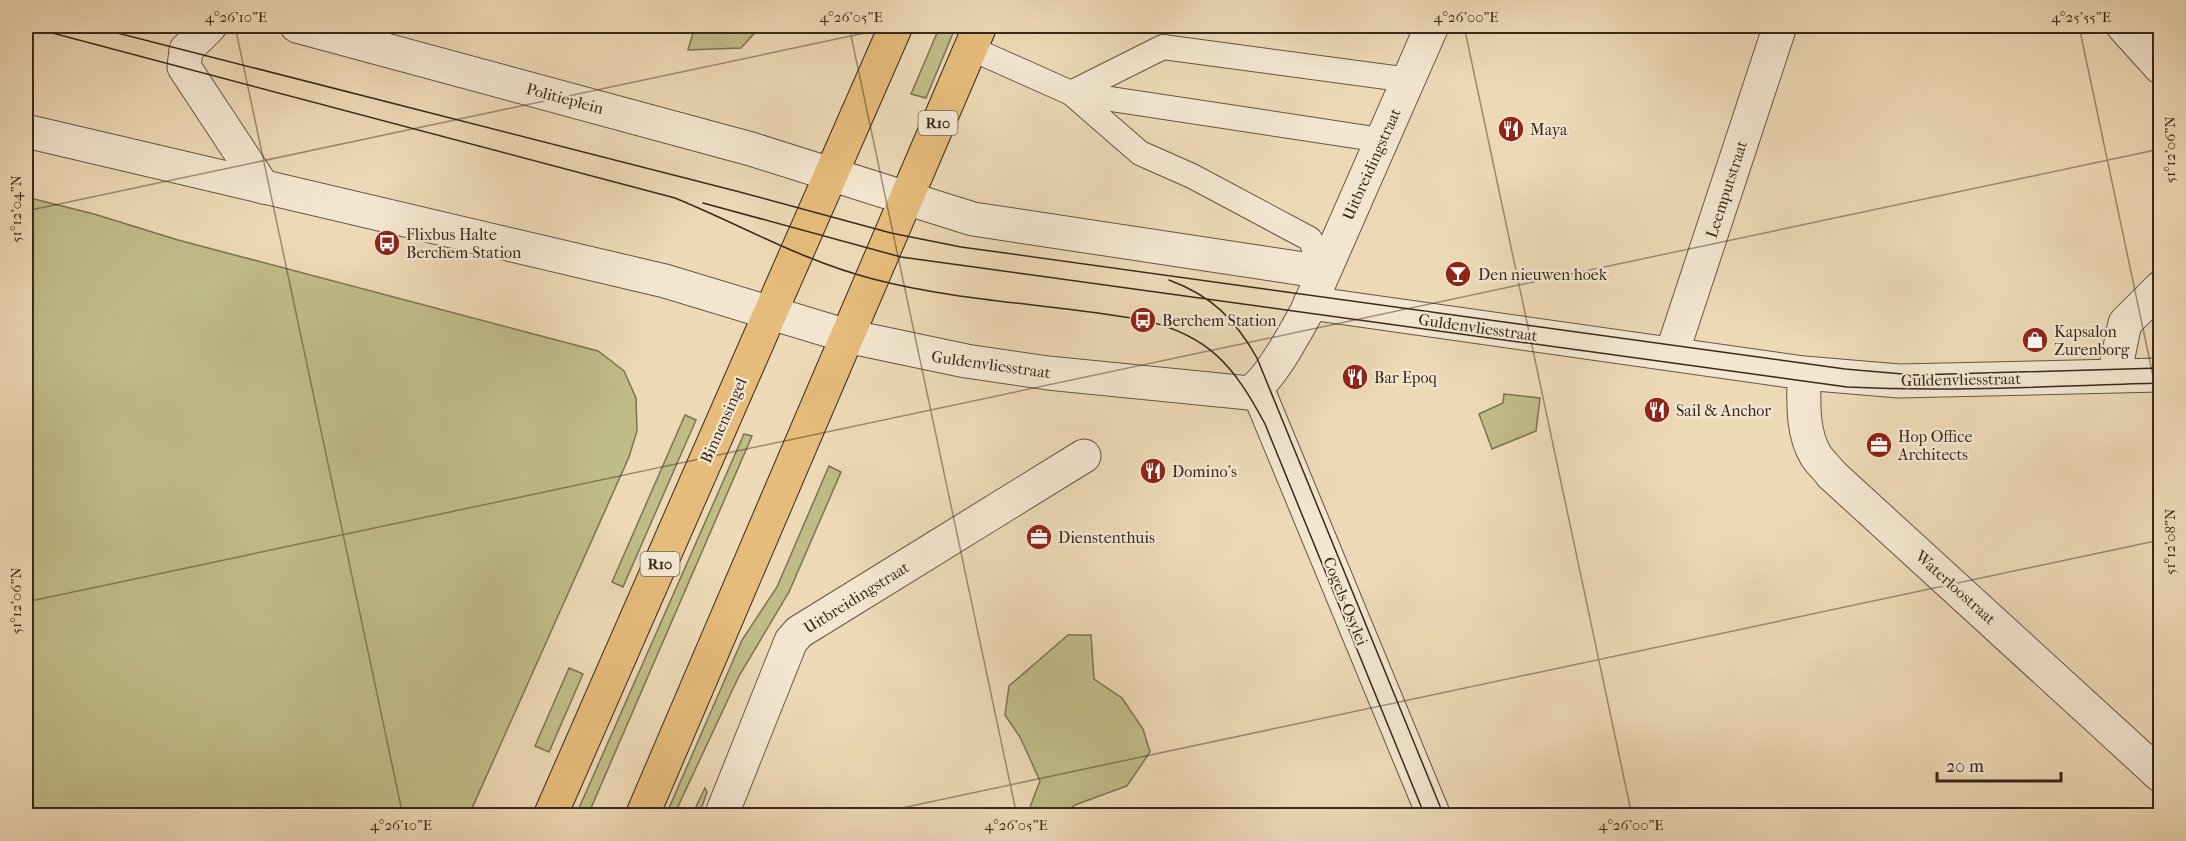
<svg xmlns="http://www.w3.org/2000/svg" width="2186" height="841" viewBox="0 0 2186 841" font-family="'IM FELL French Canon',serif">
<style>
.green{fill:#c0bc88;stroke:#7c7252;stroke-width:1.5}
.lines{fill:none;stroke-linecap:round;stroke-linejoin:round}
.service-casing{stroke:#645442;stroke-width:26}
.minor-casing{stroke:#645442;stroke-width:35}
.tertiary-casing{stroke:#645442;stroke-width:35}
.primary-casing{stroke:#37281b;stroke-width:35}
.service{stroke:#f3e6d0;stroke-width:24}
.minor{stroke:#f3e6d0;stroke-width:33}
.tertiary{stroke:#f3e6d0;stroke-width:33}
.primary{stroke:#e6bc7b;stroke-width:33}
.tram{stroke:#37281b;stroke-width:1.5}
.ticks{fill:none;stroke:#37281b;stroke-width:1.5;stroke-opacity:0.45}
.labels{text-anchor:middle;stroke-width:4.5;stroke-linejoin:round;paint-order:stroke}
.shield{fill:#f3e6d0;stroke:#6f6151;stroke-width:1.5}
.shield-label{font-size:15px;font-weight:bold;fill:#37281b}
.street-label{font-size:16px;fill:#37281b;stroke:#f3e6d0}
.poi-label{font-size:16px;fill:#37281b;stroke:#f3e6d0;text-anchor:start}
.neatline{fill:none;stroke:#37281b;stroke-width:2}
.ticks-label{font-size:15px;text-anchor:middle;fill:#37281b}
</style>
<rect width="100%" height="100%" fill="#edd9b6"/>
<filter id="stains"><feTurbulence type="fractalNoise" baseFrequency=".00333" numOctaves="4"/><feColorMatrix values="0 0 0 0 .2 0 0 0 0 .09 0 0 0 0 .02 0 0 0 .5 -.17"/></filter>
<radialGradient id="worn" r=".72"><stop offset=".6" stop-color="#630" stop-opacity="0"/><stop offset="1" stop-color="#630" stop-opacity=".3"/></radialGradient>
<path class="green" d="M709,26H761L741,48L688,50L693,33Z
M940,26H956L926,98L911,94Z
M26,197L94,214L178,240L598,351L624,371L636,398L637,431L629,457L469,815H26Z
M1504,394L1540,398L1536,431L1492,449L1479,414L1503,403Z
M685,415L696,420L623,587L612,582Z
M744,434L752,436L588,815H576Z
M829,466L841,472L789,592L739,676L674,815H666L742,640L777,587Z
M1068,635H1091L1094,679L1122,698L1143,729L1150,752L1127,786L1075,805L1063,815H1027L1040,781L1020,737L1005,715L1009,686Z
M569,668L583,674L549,752L535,746Z
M705,788L707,792L699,815H692Z"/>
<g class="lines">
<g class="service-casing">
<path id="service" d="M970,48L1071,93L1381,140
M1071,93L1163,47L1409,80
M1071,93L1140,153L1192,176L1310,239L1324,272"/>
</g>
<g class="minor-casing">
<path id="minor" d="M210,26L186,50L184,67L263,187
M2123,26L2160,67
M906,198L973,219L1324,272
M1310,303L1804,373L1899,381L2160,375
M847,336L966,361L1048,373L1249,393C1270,381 1294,334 1306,313L1432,26
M1672,353L1780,26
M1804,373C1804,400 1801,431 1816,456C1820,462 1827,468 1831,474L2160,775
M2114,376L2125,323L2160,288
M1257,388L1434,816
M721,816L791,641L799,632L1084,456"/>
</g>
<g class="tertiary-casing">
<path id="tertiary" d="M297,26L751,149L906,198
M26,131L665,281L847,336"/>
</g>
<g class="primary-casing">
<path id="primary" d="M550,816L896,26
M642,816L980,26"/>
</g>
<use href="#service" class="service"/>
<use href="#minor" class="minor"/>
<use href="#tertiary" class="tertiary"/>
<use href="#primary" class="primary"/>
<path class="tram" d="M26,26L675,198C741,225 803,261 873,279C961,302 1054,304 1143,320C1209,335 1234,366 1265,424L1425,816
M90,26L736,191L891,233L961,247L1845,369L1914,375L2160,368
M703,203L901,257L1847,387C1952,392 2056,386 2160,383
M1169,280C1212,296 1235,319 1257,358L1444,816"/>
</g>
<path class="ticks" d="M235,26L403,816M849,26L1017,816M1464,26L1632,816M2079,26L2160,409M26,211L898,26M26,602L2160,149M864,816L2160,540"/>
<defs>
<g id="restaurant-disc" transform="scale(1.35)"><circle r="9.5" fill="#8f2418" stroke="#f3e6d0"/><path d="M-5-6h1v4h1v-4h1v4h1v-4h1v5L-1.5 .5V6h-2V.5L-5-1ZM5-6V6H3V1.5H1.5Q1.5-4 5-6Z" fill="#fff"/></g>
<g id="bus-disc" transform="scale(1.35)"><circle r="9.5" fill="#8f2418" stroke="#f3e6d0"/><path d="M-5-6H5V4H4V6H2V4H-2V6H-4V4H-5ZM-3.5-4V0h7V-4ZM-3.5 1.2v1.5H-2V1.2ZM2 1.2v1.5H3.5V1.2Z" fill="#fff"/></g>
<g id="bar-disc" transform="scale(1.35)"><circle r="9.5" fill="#8f2418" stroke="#f3e6d0"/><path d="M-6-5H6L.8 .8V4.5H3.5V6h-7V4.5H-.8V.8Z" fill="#fff"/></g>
<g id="shop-disc" transform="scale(1.35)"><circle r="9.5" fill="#8f2418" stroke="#f3e6d0"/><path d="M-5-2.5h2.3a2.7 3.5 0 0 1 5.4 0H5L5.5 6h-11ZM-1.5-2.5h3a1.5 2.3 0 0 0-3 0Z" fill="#fff"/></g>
<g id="office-disc" transform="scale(1.35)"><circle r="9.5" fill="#8f2418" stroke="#f3e6d0"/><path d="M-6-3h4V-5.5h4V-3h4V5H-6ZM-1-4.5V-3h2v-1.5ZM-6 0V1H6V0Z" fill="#fff"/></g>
</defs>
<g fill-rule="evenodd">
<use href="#restaurant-disc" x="1511" y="129"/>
<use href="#bus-disc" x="387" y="243"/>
<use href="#bar-disc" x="1458" y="274"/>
<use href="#bus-disc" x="1143" y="320"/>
<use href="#shop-disc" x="2035" y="340"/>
<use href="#restaurant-disc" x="1355" y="377"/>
<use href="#restaurant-disc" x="1657" y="410"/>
<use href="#office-disc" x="1879" y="445"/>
<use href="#restaurant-disc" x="1153" y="471"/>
<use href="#office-disc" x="1039" y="537"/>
</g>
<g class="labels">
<g class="shield">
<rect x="918.5" y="111" width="39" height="24" rx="4.5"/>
<rect x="640.5" y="552" width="39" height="24" rx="4.5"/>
</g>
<g class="shield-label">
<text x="938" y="128">R10</text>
<text x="660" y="569">R10</text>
</g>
<g class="street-label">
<text transform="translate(565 98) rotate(15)" y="6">Politieplein</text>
<text transform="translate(1371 164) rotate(-66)" y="6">Uitbreidingstraat</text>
<text transform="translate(1726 189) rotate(-72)" y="6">Leemputstraat</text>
<text transform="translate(1478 327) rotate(8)" y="6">Guldenvliesstraat</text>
<text transform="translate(991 364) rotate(8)" y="6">Guldenvliesstraat</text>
<text transform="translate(1961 379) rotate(-1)" y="6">Guldenvliesstraat</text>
<text transform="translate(723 420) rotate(-66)" y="6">Binnensingel</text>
<text transform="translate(1956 587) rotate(42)" y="6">Waterloostraat</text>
<text transform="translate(856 597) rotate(-32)" y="6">Uitbreidingstraat</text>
<text transform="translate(1346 601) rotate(68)" y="6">Cogels-Osylei</text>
</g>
<g class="poi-label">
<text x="1530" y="135">Maya</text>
<text x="406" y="240">Flixbus Halte<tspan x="406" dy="18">Berchem-Station</tspan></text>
<text x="1478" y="280">Den nieuwen hoek</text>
<text x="1162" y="326">Berchem Station</text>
<text x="2054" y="337">Kapsalon<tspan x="2054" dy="18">Zurenborg</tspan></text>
<text x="1374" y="383">Bar Epoq</text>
<text x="1676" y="416">Sail &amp; Anchor</text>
<text x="1898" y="442">Hop Office<tspan x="1898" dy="18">Architects</tspan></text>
<text x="1172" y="477">Domino's</text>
<text x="1058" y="543">Dienstenthuis</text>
</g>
</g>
<rect width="2186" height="841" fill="none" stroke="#edd9b6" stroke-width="66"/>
<path d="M1937 772v9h124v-9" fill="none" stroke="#37281b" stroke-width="3"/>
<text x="1946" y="772" font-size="18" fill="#37281b" stroke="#f3e6d0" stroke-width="4.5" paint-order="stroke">20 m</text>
<rect x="33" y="33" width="2120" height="775" class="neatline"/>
<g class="ticks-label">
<text x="236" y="22">4°26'10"E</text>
<text x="851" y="22">4°26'05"E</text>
<text x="1466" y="22">4°26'00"E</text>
<text x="2081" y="22">4°25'55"E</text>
<text transform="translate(2170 150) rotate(-90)" y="5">51°12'06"N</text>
<text transform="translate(16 209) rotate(-90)" y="5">51°12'04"N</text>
<text transform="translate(2170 542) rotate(-90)" y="5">51°12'08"N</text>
<text transform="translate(16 601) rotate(-90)" y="5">51°12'06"N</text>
<text x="401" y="830">4°26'10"E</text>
<text x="1016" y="830">4°26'05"E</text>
<text x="1631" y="830">4°26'00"E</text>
</g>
<rect width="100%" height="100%" filter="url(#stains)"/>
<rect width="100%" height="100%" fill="url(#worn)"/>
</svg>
